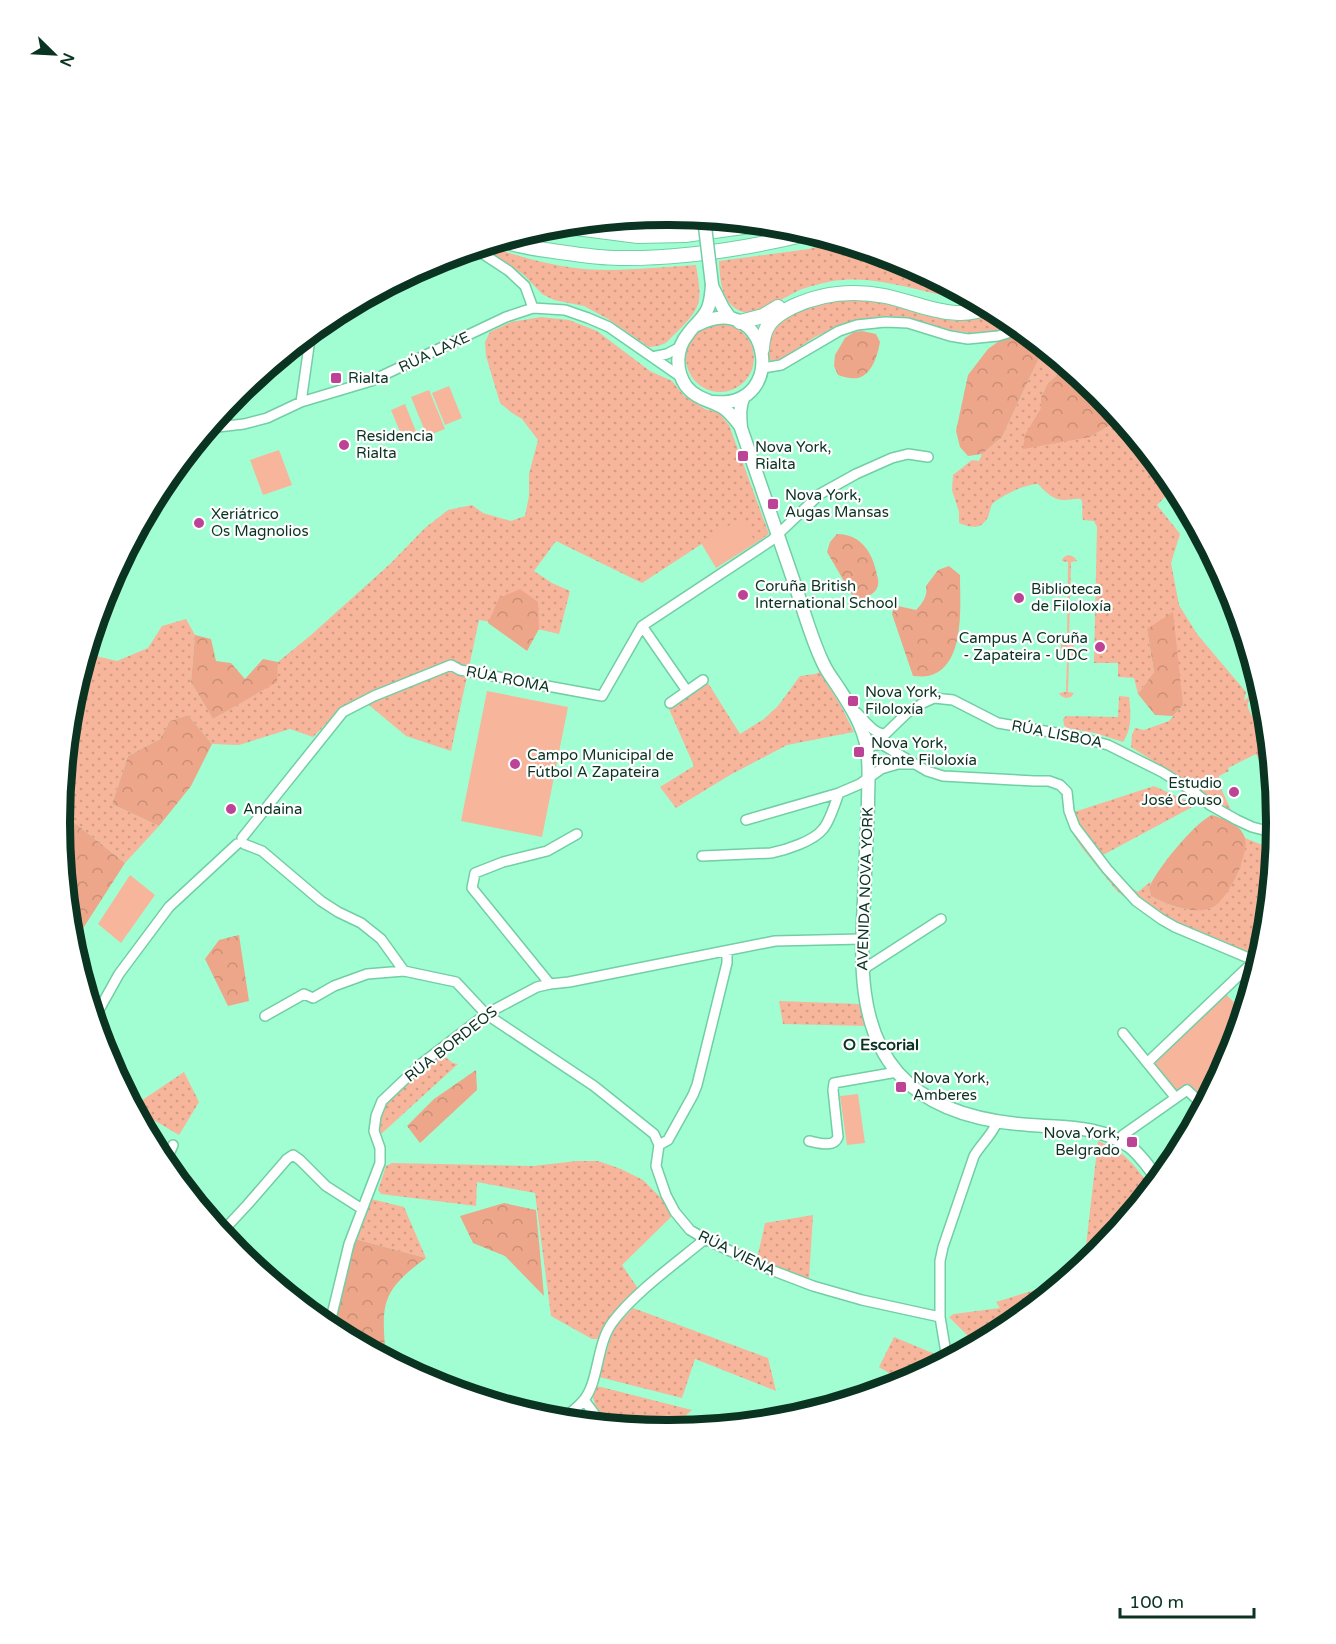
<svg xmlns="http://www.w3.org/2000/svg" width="1336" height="1644" viewBox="0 0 1336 1644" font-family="'Varela Round',sans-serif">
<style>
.grass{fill:url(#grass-dots)}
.forest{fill:url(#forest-crowns)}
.pitch{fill:#f7b59b}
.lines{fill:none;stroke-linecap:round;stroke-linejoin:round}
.minor-casing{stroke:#72cea4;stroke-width:12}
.major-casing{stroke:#72cea4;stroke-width:15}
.highway-casing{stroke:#72cea4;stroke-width:16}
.minor{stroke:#fff;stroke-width:9}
.major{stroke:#fff;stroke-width:12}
.highway{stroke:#fff;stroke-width:14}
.major-bridge-casing{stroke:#72cea4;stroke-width:15;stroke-linecap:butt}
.major-bridge{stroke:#fff;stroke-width:12}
.poi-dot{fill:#bd4396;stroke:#fff;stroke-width:2}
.labels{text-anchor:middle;stroke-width:4.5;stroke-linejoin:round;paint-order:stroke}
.street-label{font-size:15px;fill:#0a3322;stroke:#fff}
.poi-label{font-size:15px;fill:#0a3322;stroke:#fff;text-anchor:start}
.neighbourhood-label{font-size:16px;font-weight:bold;fill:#0a3322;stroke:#fff}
.rim{fill:none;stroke:#0a3322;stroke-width:8}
</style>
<defs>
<pattern id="grass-dots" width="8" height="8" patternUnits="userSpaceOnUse" patternTransform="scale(1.5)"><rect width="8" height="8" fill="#f7b59b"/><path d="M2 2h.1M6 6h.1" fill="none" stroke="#d29c85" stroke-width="1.8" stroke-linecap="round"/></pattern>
<pattern id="forest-crowns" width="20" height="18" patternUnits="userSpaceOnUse" patternTransform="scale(1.5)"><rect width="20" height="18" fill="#eda689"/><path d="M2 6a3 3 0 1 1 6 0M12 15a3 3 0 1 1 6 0" fill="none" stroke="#ca8f76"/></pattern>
</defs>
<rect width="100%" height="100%" fill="#a1fed2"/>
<path class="grass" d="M836,241L901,260L969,297L961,299C919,292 876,274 833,281C823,283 811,286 802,289C787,295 757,317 743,312C721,305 720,280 719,261L809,249Z
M485,245C514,255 544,264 575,268C615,273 656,267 696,265C702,301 703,306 677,332C664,344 667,345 649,347L608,319L584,306L554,300L542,294L524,275L482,246Z
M841,300H866L896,306L919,314L954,321L978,319L994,310L1006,317L1016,325L998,331L971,333L936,328L905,317L882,316L846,323L815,337L777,362L768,360C768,352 766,344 770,336C779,314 819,304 841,300Z
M541,317L569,320L597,331L650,371L672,381L684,396L705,409L719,413L729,425L769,534L756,543L740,519L642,583L556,541L534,571L552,583L570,591L559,634L542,630L479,620L451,751L406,736L369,705V702L332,718L313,737L290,729L239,745L212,744L188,715L170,721L160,739L128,756L112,804L159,826L125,863L61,812L72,703L87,654L117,661L148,648L162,626L186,619L195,635L191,682L213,719L276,682L278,662L311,635L390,564L425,528L448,510L472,505L483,513L511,521L525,516L529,496V474L538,440L522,419L512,413L500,403L486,356L485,342L490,332L511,322Z
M686 358a34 34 0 1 1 68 0a34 34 0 1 1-68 0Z
M1046,350L1059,361L1056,376L1048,383L1041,397V408L1090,437L1120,419L1175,487L1157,505L1180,534L1171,563L1179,605L1197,634L1246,692L1244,701L1252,694C1252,694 1248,702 1248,703C1246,712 1260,726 1267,731L1273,787L1256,754L1228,768L1229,771L1219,776V784L1231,810L1131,747L1132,735L1135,728L1144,730L1169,721L1183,705L1147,629L1154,672L1138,694L1134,678L1118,677V663H1094L1097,527L1094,521L1083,520C1081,513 1084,506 1081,499C1075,498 1070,500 1065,500C1052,500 1046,492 1038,484C1025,484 1003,495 993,503C990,507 990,512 988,517C981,530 971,528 959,523V512L952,490L953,475L972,460L979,461L982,454L1002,437L1038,360Z
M1068,555L1074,557L1077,561L1071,562L1069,639L1074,642V653L1072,657L1069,658L1068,692L1074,693L1071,697L1066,698L1061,696L1059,693L1066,692L1067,658L1061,654V641L1067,638L1068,562L1062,561C1062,558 1065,556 1068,555Z
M820,672L841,706L854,732L787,745L730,775L676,808L660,787L694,766L669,709L708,683L740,734L764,719L778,706L800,676L815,674Z
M1119,696L1129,697C1131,712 1132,730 1123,742L1095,733L1067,728L1064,725L1063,719L1066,716L1118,717Z
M1154,786L1196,805L1103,855L1122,881L1138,892L1151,881L1149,888L1151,896C1168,906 1192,914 1211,908C1215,906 1218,902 1221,899C1236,881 1245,861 1245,838L1260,844L1274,847L1264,941L1257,966L1163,927L1135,906L1116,890L1082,848L1074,836L1065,815Z
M779,1001L860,1004L866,1026L783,1024Z
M440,1053L453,1063L458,1064L380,1135L379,1125L385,1104Z
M184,1072L199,1102L179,1135L135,1109L141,1101Z
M1098,1141C1125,1151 1134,1165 1151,1187L1098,1252L1084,1263Z
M577,1161H598L621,1169L643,1180L661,1198L672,1216L622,1265L639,1290C621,1306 609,1318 599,1339H592L551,1316L535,1193L477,1182L476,1206L381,1194L378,1190L386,1166L392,1163L533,1166Z
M371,1199L404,1207L426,1258L355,1239Z
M813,1215L809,1279L757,1259L765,1223Z
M1061,1282L1005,1328L976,1344L949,1317L954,1314L1000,1308L996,1302Z
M633,1308L768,1358L776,1391L695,1359L682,1398L599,1377L613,1329Z
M894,1337L942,1357L943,1361L904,1382L879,1367Z
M597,1386L692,1410L669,1430L608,1424L595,1405L592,1394Z"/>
<path class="forest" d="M1018,327L1046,350L1038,360L1002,437L982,454L968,456L960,447L956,431L968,375L988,349Z
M862,331L876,334L880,342C878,354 872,375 858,378C851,379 844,377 838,375L834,366L835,355L845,338L854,332Z
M1059,361L1098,392L1120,419L1090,437L1023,449L1025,435L1041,408V397L1048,383L1056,376Z
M837,534C862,534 873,554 877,575C879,581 879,589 873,593C870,596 864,598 860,599L852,595L827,552L830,542Z
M949,566L960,575C960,605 966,668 928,676C923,677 918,676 913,676L892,614L894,608L898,606L916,610C923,603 928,595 926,586L938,570Z
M520,589L538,602L539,629L527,651L488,623L499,598Z
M1173,612L1183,705L1173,716L1155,715L1138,694L1154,672L1147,629Z
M195,635L211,639L216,661L231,663L245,679L263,659L278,662L277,682L213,719L191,682Z
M188,715L212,744L191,786L159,826L112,804L128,756L160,739L170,721Z
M61,812L125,863L73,944L60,822Z
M1212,815C1224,819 1241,824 1245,838C1247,847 1243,857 1241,865C1237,877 1224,901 1213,907C1197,916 1166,905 1151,896L1149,888C1156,870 1195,822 1212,815Z
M239,935L249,1001L228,1006L205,959L219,940Z
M476,1070L477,1090L420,1143L407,1126L434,1099Z
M504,1203L536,1210L544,1296L505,1256L473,1243L460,1216Z
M355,1239L426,1258C381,1291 381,1304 386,1357L333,1329Z"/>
<path class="pitch" d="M449,386L462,418L445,425L432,393Z
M429,390L445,429L427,436L411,397Z
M405,404L417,434L403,439L391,410Z
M279,450L292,485L263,495L250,460Z
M741,518L756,543L716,568L701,543Z
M487,691L568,707L542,837L461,821Z
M130,875L155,895L121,943L98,924Z
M1224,992L1243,1012L1230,1055L1213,1086L1199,1099L1177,1093L1153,1063Z
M858,1094L865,1143L847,1145L840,1096Z"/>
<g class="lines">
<g class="minor-casing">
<path id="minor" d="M470,250L480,252L509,271L525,286L533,308
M652,357L667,354L680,347
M763,368L781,365L839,331L857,325L885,322L908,323L950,336L968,339L998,336L1021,329
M301,402L311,332
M209,428L244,424L267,418L301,402L371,381L506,317L533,308L565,310L588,318L609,327L681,377
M642,626L687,691
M670,703L703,680
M857,713C865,721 874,734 885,734
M866,736L870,745H883L927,771L943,776L1034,781H1049L1060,785L1067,792L1069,811L1075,827L1107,869L1136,901L1161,919L1175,927L1258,962
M874,745L907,713L923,703L934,698L953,700L998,723L1074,736L1108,745L1162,772L1194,792L1210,805L1237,820L1252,827L1275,833
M746,820L839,793L860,784L881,769L898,764H914
M242,838L343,712L374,696L451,665L460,670L602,696L642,626L772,540L820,494L856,474L892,458L908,454L928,457
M244,844L262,851L321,901L338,912L361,923L381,939L404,971L456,982L486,1014L594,1086L654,1134L659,1145L656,1166L666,1195L675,1212L690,1230L705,1239L766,1268L813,1286L862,1300L940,1317
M702,856L771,853C786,850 814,841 823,829C830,821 835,803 839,793
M862,970L941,919
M550,984L472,888L475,873L503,862L547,851L577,834
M265,1016L304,994L313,998L334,986L367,974L404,971
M95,1017L119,974L169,907L237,844
M1123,1033L1175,1097
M1148,1062L1254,961
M809,1141C819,1143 834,1148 838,1137L833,1090L834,1083L897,1072
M1120,1142L1123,1135L1187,1090L1203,1105
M659,1145L668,1140L693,1095L697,1085L727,963V952
M165,1163L173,1145
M222,1232L248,1204L287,1159L293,1155L300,1160L326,1186L362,1209
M329,1327L349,1244L380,1163V1148L374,1131L376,1116L382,1101L421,1064L486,1014L537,987L550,984L569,982L775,941L862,939
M947,1359L940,1317V1261L943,1247L974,1156C981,1144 992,1135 997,1122
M584,1400L602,1424
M562,1420C569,1414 577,1408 583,1401C599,1383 596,1345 612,1323C634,1293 675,1264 705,1239"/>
</g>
<g class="major-casing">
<path id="major" d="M712,285C711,295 711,304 706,312C701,321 693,326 688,334C676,348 675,370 686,386C695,398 709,400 722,407C730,412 735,419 741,427
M712,286L723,308L730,318
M697,325C769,287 791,409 714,402
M744,396C739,407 740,416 741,428C759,481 777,533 795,585C804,611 811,638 823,663C826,670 831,677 836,684C849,704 863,724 867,749C870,767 868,785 868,803C867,835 865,868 864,900C861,958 857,1026 898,1073C931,1110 983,1122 1030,1125C1066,1128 1097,1125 1129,1146C1140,1154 1149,1168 1158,1179"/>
</g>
<g class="highway-casing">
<path id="highway" d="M553,225L638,236L685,235L766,224
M501,240C520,247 539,249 560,252C580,255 599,258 619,258C684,259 749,248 811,233
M740,322L763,316L778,307
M762,349C763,326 772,317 792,307C821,293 854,290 885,296C918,303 956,323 988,307"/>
</g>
<use href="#minor" class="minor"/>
<use href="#major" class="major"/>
<use href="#highway" class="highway"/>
<g class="major-bridge-casing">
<path id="major-bridge" d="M704,218L712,285"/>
</g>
<use href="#major-bridge" class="major-bridge"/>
</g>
<g class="poi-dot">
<rect x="330" y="372" width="12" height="12" rx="3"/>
<circle cx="344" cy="445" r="6"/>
<rect x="737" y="450" width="12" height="12" rx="3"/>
<rect x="767" y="498" width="12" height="12" rx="3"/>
<circle cx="199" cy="523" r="6"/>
<circle cx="743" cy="595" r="6"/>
<circle cx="1019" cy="598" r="6"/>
<circle cx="1100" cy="647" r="6"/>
<rect x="847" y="695" width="12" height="12" rx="3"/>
<rect x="853" y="746" width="12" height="12" rx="3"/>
<circle cx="515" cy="764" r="6"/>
<circle cx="1234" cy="792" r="6"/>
<circle cx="231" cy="809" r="6"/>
<rect x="895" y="1081" width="12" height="12" rx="3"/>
<rect x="1126" y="1136" width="12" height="12" rx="3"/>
</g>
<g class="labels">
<g class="street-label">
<text transform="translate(434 352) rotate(-25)" y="5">RÚA LAXE</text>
<text transform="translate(508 679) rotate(11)" y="5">RÚA ROMA</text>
<text transform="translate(1057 734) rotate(11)" y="5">RÚA LISBOA</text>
<text transform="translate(865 889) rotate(-88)" y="5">AVENIDA NOVA YORK</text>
<text transform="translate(451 1044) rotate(-38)" y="5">RÚA BORDEOS</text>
<text transform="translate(737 1253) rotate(26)" y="5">RÚA VIENA</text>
</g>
<g class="poi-label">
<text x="348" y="383">Rialta</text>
<text x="356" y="441">Residencia<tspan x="356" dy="17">Rialta</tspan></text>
<text x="755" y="452">Nova York,<tspan x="755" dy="17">Rialta</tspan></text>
<text x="785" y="500">Nova York,<tspan x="785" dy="17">Augas Mansas</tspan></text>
<text x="211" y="519">Xeriátrico<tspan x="211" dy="17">Os Magnolios</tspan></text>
<text x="755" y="591">Coruña British<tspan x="755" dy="17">International School</tspan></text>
<text x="1031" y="594">Biblioteca<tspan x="1031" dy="17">de Filoloxía</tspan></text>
<text x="1088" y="643" text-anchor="end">Campus A Coruña<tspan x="1088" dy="17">- Zapateira - UDC</tspan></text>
<text x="865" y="697">Nova York,<tspan x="865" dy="17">Filoloxía</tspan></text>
<text x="871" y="748">Nova York,<tspan x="871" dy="17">fronte Filoloxía</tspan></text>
<text x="527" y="760">Campo Municipal de<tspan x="527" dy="17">Fútbol A Zapateira</tspan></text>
<text x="1222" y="788" text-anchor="end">Estudio<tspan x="1222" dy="17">José Couso</tspan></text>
<text x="243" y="814">Andaina</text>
<text x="913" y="1083">Nova York,<tspan x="913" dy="17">Amberes</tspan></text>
<text x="1120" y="1138" text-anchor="end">Nova York,<tspan x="1120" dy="17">Belgrado</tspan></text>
</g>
<g class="neighbourhood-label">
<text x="881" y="1050">O Escorial</text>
</g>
</g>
<path d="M0 0H1336V1644H0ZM667 225H669A597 597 0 0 1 1266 822V823A597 597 0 0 1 669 1420H667A597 597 0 0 1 70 823V822A597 597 0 0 1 667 225Z" fill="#fff" fill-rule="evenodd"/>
<path class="rim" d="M667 225H669A597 597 0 0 1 1266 822V823A597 597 0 0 1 669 1420H667A597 597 0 0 1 70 823V822A597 597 0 0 1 667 225Z"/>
<g transform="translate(54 54) rotate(114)" stroke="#ffffff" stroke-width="4.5" paint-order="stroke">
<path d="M0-4.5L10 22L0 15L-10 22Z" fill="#0a3322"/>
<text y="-9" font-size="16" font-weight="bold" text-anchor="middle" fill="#0a3322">N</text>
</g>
<path d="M1120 1608v9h134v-9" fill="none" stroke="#0a3322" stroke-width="3"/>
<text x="1129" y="1608" font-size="18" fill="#0a3322" stroke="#ffffff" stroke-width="4.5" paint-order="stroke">100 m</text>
</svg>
